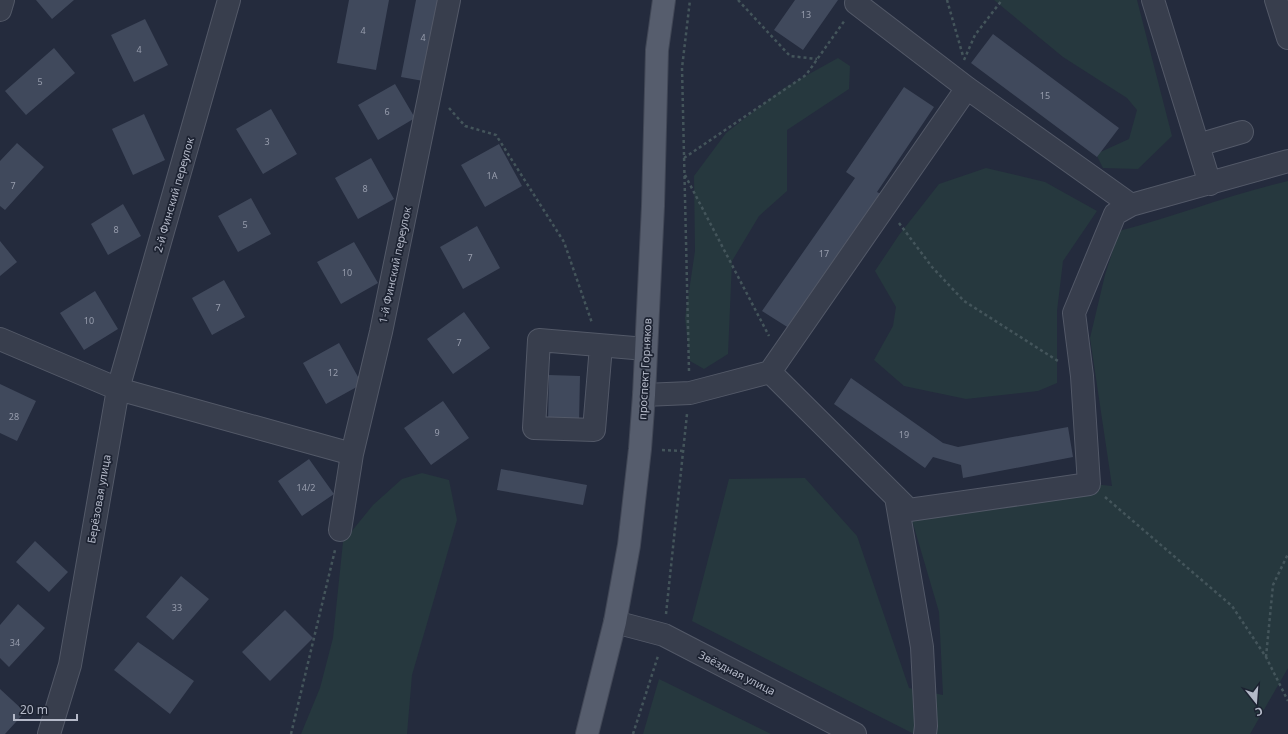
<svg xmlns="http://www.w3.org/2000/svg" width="1288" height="734" viewBox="0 0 1288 734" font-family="'Noto Sans',sans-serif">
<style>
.green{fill:#26383e}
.building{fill:#40495c}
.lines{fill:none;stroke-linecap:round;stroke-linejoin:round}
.minor-casing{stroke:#535968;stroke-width:24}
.major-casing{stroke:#414756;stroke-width:24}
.path{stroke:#44555b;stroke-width:2.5;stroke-dasharray:3 3;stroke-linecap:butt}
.minor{stroke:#383e4d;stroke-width:22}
.major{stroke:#565d6d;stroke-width:22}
.labels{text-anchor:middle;stroke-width:3.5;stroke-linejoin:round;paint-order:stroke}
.number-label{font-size:9px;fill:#979dad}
.street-label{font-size:11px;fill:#b4b9c8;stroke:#1d2332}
</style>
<rect width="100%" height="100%" fill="#242b3d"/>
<path class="green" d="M994,0H1137L1172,136L1138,169L1103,168L1096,154L1129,139L1137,110L1127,98L1063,57Z
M838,58L850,66L849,89L787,130V191L759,216L732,261L728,354L704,369L690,361L685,318L695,251L694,176L726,133L784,88Z
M986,168L1045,182L1097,211L1063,261L1057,311V383L1038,391L966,399L904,386L874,360L893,326L896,307L875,271L899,235L939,184Z
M1288,181V668L1250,734H914L692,621L729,479L805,478L857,536L909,688L943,695L939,612L909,510L1055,480L1112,486L1090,338L1105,275L1119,231C1176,216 1231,194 1288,181Z
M422,473L449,480L457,520L412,675L407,734H301L320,688L333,638L343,542L373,505L402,479Z
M659,679L771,734H643Z"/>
<path class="building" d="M36,0H74L52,19Z
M349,0H389L376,70L337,63Z
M416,0H445L429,82L401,77Z
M795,0H838L803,50L774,30Z
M145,19L168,65L134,82L111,35Z
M993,34L1119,128L1097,157L971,63Z
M54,48L75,73L26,115L5,91Z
M395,84L415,118L378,140L358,105Z
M904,87L934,107L877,192L885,196L792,330L762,311L855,178L846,172Z
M271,109L297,154L263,174L236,129Z
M144,114L165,160L133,175L112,129Z
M17,143L44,167L5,210L0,206V161Z
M499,144L522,186L485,207L461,165Z
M371,158L394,199L358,219L335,178Z
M251,198L271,234L238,252L218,216Z
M123,204L141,236L108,255L91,224Z
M477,226L500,268L463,289L440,247Z
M0,241L17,262L0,276Z
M354,242L378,283L341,304L317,262Z
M224,280L245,317L212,335L192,298Z
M95,291L118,329L84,350L60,313Z
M464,312L490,348L453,374L427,339Z
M339,343L362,384L326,404L303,363Z
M549,375L580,376L579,423H548Z
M851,378L943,443L958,447L1068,427L1073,457L963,478L961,465L933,457L925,468L834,404Z
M0,384L36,401L17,441L0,433Z
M443,401L469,438L431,465L404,428Z
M309,459L334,494L302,516L278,481Z
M501,469L587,485L583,505L497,490Z
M35,541L68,572L49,592L16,562Z
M181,576L209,599L173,640L146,617Z
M18,604L45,628L9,667L0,658V625Z
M285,610L313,638L270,681L242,652Z
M138,642L194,681L170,714L114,670Z
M0,689L25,712L5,734H0Z"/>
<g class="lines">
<g class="minor-casing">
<path id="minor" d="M859,0L856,3L967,88L1131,205L1288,161
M1153,0L1210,184
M1276,0L1288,38
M0,10L3,0
M1198,145L1242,132
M0,339L118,389L352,454
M601,346L594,430L534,428L539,340L646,349
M770,372L909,510L1089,484L1082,376L1074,313L1115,214L1131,205
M644,395L690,393L770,372L967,88
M896,497L922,647L926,726L925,734
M340,530L352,454L381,332L449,0
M615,622L664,635L855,734
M49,734L70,665L118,389L229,0"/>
</g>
<g class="major-casing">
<path id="major" d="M587,734L615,622L629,545L640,449L644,395L653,206L657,50L664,0"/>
</g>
<path class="path" d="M738,0L790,56L817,59
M947,0L963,56
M964,60L975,35L1002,0
M449,108L465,126L496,135L564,242L592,323
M684,158L806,75L845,20
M685,175L769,336
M899,223L932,267L964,301L1058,361
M689,371L682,68L690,0
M662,450L684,451
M1105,497L1232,606L1266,657L1288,701
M666,614L687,414
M1266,657L1273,585L1288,554
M291,734L335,550
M633,734L658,656"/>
<use href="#minor" class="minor"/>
<use href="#major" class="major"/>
</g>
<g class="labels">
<g class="number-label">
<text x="806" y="18">13</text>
<text x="363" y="34">4</text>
<text x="423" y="41">4</text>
<text x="139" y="53">4</text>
<text x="40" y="85">5</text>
<text x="1045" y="99">15</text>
<text x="387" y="115">6</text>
<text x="267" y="145">3</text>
<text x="492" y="179">1А</text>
<text x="13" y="189">7</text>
<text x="365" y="192">8</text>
<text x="245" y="228">5</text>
<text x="116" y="233">8</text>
<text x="824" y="257">17</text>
<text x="470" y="261">7</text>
<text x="347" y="276">10</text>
<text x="218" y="311">7</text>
<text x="89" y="324">10</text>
<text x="459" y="346">7</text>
<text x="333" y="376">12</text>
<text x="14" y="420">28</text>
<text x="437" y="436">9</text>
<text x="904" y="438">19</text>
<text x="306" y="491">14/2</text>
<text x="177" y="611">33</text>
<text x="15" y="646">34</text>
</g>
<g class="street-label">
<text transform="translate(174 195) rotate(-74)" y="4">2-й Финский переулок</text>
<text transform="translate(395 265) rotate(-78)" y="4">1-й Финский переулок</text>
<text transform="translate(645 369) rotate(-87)" y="4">проспект Горняков</text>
<text transform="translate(99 499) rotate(-80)" y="4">Берёзовая улица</text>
<text transform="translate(737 673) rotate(27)" y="4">Звёздная улица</text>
</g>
</g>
<g transform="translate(1256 702) rotate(163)" stroke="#1d2332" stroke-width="3" paint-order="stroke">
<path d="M0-3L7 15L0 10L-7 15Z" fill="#b4b9c8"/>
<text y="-6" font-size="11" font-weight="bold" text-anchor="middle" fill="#b4b9c8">С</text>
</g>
<path d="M14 714v6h63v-6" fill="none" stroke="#b4b9c8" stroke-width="2"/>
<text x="20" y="714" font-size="12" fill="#b4b9c8" stroke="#1d2332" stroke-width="3" paint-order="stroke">20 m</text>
</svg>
